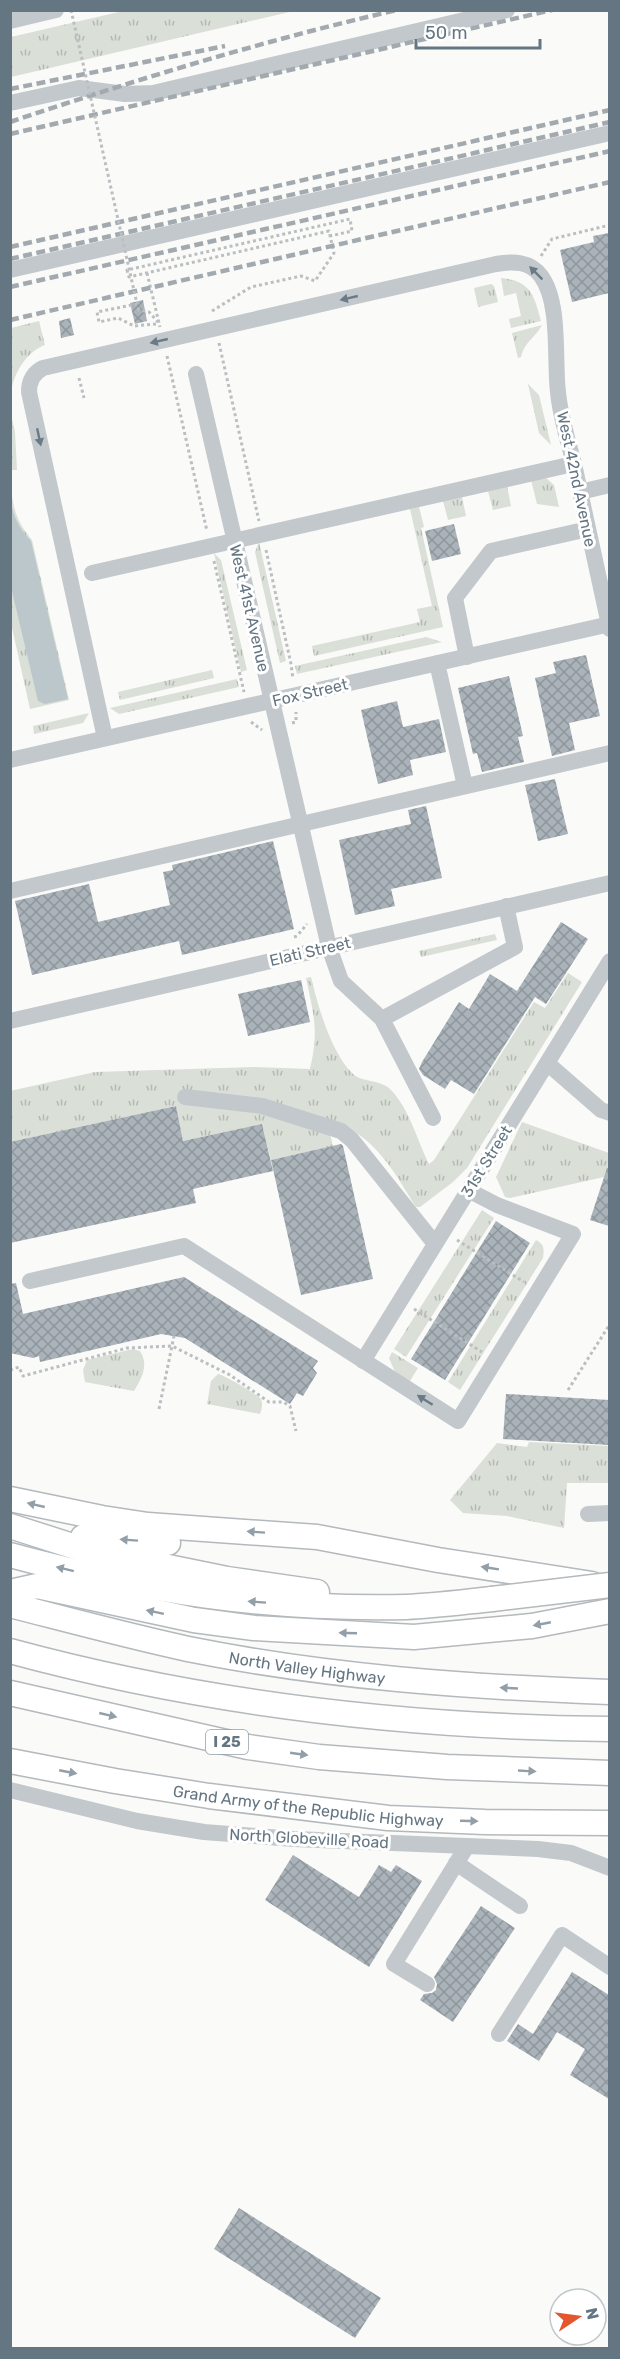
<svg xmlns="http://www.w3.org/2000/svg" width="620" height="2359" viewBox="0 0 620 2359" font-family="Rubik,sans-serif">
<style>
.grass{fill:url(#grass-tufts)}
.water{fill:#bbc7cb}
.building{fill:url(#building-cross-hatch)}
.lines{fill:none;stroke-linecap:round;stroke-linejoin:round}
.highway-casing{stroke:#b4b9bd;stroke-width:27}
.path{stroke:#bbbfc2;stroke-width:3;stroke-dasharray:3 3;stroke-linecap:butt}
.minor{stroke:#c3c8cc;stroke-width:16}
.highway{stroke:#fff;stroke-width:24}
.rail{stroke:#a2aab0;stroke-width:4.5;stroke-dasharray:9 4.5;stroke-linecap:butt}
.highway-bridge-casing{stroke:#b4b9bd;stroke-width:27;stroke-linecap:butt}
.path-bridge{stroke:#bbbfc2;stroke-width:3;stroke-dasharray:3 3;stroke-linecap:butt}
.highway-bridge{stroke:#fff;stroke-width:24}
.oneway{fill:#6a7a87}
.oneway2{fill:#939fa8}
.labels{text-anchor:middle;stroke-width:6;stroke-linejoin:round;paint-order:stroke}
.shield{fill:#fff;stroke:#939fa8;stroke-width:1.5}
.shield-label{font-size:15px;font-weight:bold;fill:#657683}
.street-label{font-size:16px;fill:#657683;stroke:#fff}
</style>
<defs>
<pattern id="grass-tufts" width="24" height="20" patternUnits="userSpaceOnUse" patternTransform="scale(1.5)"><rect width="24" height="20" fill="#dadfd7"/><path d="M3 7l-1-3M5 7V3M7 7l1-3M15 17l-1-3M17 17v-4M19 17l1-3" fill="none" stroke="#b4b9b4"/></pattern>
<pattern id="building-cross-hatch" width="8" height="8" patternUnits="userSpaceOnUse" patternTransform="scale(1.5)"><rect width="8" height="8" fill="#aab3b9"/><path d="M0 0l8 8M0 8l8-8" fill="none" stroke="#8e969c"/></pattern>
</defs>
<rect width="100%" height="100%" fill="#fafaf8"/>
<path class="grass" d="M123,11V10L294,11L11,77V37Z
M501,278C531,281 534,295 541,321L511,328L509,319L521,316L516,293L504,296Z
M491,284L494,286L498,302L478,307L474,288Z
M39,321L45,345C26,352 14,373 11,392V328Z
M542,325C536,337 524,342 521,357L518,358L512,333Z
M528,384L539,395L551,445L539,433Z
M10,410L15,432L17,470H11Z
M10,473C12,501 13,518 32,540L69,700L30,709L11,623Z
M545,477L554,485L559,507L537,504L531,480Z
M507,486L511,506L493,510L488,491Z
M462,497L466,516L448,520L443,501Z
M419,507L424,527L421,528L443,627L314,656L312,646L420,622L417,609L432,606L410,509Z
M259,542L286,661L280,663L255,552Z
M214,553L221,560L247,670L241,672Z
M426,637L442,642L297,674L295,666Z
M212,670L214,678L120,700L118,692Z
M237,679L239,687L119,714L110,708Z
M89,713L83,723L34,734L33,726Z
M495,934L497,940L421,957L419,951Z
M568,973L582,982L467,1168L453,1182L420,1207H416C399,1180 382,1148 353,1131C346,1126 335,1124 327,1121L333,1146L271,1160L262,1124L183,1141L176,1106L11,1142L10,1091L95,1072L254,1067L310,1069C319,1030 314,1016 306,978L311,977C318,1006 331,1053 353,1074C363,1083 381,1079 391,1090C410,1110 417,1140 429,1164L434,1160L534,1002L545,1008Z
M522,1122L609,1153V1179L604,1177L510,1198L505,1197L496,1177Z
M482,1210L494,1218L406,1357L394,1349Z
M536,1240C545,1245 544,1249 543,1258L460,1390L448,1382Z
M133,1349L140,1351C149,1365 142,1378 134,1391L85,1382L83,1370L87,1360Z
M392,1352L418,1368L410,1381L395,1372L389,1358Z
M218,1374C224,1375 257,1394 261,1399C263,1404 262,1409 260,1414L207,1404L211,1381Z
M529,1442L609,1446V1483H567L564,1528L507,1516L463,1513L450,1500L497,1443L527,1447Z"/>
<path class="water" d="M11,496C11,514 19,528 31,541L68,699L45,704L38,701L11,587Z"/>
<path class="building" d="M609,233V293L572,302L560,250L594,242L593,236Z
M143,300L147,321L135,324L130,303Z
M70,318L74,335L61,338L59,321Z
M454,524L461,554L432,561L425,531Z
M586,655L600,716L569,723L575,750L552,756L535,678L556,673L553,662Z
M509,676L523,736L518,737L524,762L482,772L477,753L473,754L458,688Z
M397,701L403,727L439,719L446,752L410,760L413,775L378,784L361,710Z
M555,779L568,834L538,841L525,785Z
M426,806L442,878L391,889L395,906L355,915L339,840L411,824L408,810Z
M273,841L294,929L182,955L179,941L32,975L15,901L89,884L98,922L170,905L163,872L173,870L172,865Z
M561,922L588,939L546,1004L535,997L474,1094L451,1080L445,1089L423,1075L419,1069L422,1062L459,1002L469,1009L490,974L517,991Z
M301,980L310,1022L248,1036L238,994Z
M176,1106L183,1141L262,1124L273,1171L193,1189L196,1203L10,1243V1142Z
M341,1144L343,1146L373,1279L301,1295L271,1160Z
M607,1168L609,1169V1226L590,1220Z
M496,1221L530,1243L445,1380L411,1359Z
M184,1277L318,1361L313,1368L317,1373L303,1396L297,1393L290,1404L185,1338L161,1334L40,1362L39,1356L33,1358L10,1353V1284L16,1283L23,1314Z
M506,1394L609,1400V1445L503,1439Z
M293,1855L359,1897L379,1865L391,1872L396,1865L422,1881L369,1967L265,1900Z
M481,1906L515,1928L453,2022L420,2000L424,1994L432,1993L436,1990L437,1984L434,1977Z
M572,1972L609,1995V2099L570,2075L585,2049L557,2032L539,2061L507,2041L518,2024L533,2034Z
M239,2208L381,2298L355,2338L214,2249Z"/>
<g class="lines">
<g class="highway-casing">
<g id="highway">
<path d="M10,1499L102,1518L148,1525L317,1537L438,1560L592,1584"/>
<path d="M10,1526L85,1550L227,1579L317,1592"/>
<path d="M83,1537L168,1543"/>
<path d="M10,1555C143,1591 267,1610 406,1607C434,1606 463,1602 492,1599"/>
<path d="M10,1592L37,1586L194,1620L254,1628L414,1637L532,1626L610,1611"/>
<path id="s1" d="M10,1605C69,1620 128,1636 188,1649C327,1677 468,1687 610,1692"/>
<path d="M10,1651C205,1704 408,1727 610,1729"/>
<path d="M10,1693L248,1747L319,1757L447,1767L610,1773"/>
<path id="s2" d="M10,1761L115,1781L209,1796L388,1818L485,1822L610,1823"/>
</g>
</g>
<path class="path" d="M541,256L552,239L610,225
M147,273L160,327
M212,311L251,287L301,276L315,281L334,253L329,231L129,277L127,270L350,219L352,231L330,236
M156,324L134,326L118,318L99,322L97,312L137,304L139,310L149,312L158,322
M219,343L259,521
M167,356L207,531
M79,378L84,398
M266,550L291,664L293,679
M214,561L244,692
M251,722L262,730
M292,723L296,722V712
M294,937L297,936L307,924
M10,998H11
M457,1240L524,1282
M414,1309L482,1352
M10,1370L19,1367L23,1376L127,1348L172,1346L230,1375L269,1402H283L290,1406L296,1431
M568,1390L610,1324
M159,1409L174,1336"/>
<path class="minor" d="M10,21L56,10
M10,103L79,88L125,94L153,93L507,10
M10,270L610,133
M196,374L329,947L341,981L382,1019L515,947L506,906
M580,492L610,485
M92,573L573,464
M467,657L455,598L491,551L588,529
M437,663L465,786
M105,738L29,392C29,381 33,373 43,368L496,264C513,261 530,261 541,276C561,303 554,361 558,392C560,416 568,440 574,464C586,519 598,574 610,629
M10,760L610,624
M10,891L610,753
M382,1019L433,1118
M10,1021L610,883
M547,1063L601,1110L610,1113
M185,1097L262,1106L341,1131L352,1140L435,1244
M30,1281L184,1246L458,1421L573,1234L497,1205L468,1190
M363,1361L610,961
M588,1514L610,1513
M10,1790L137,1821L204,1832L294,1839L538,1849L571,1853L610,1868
M456,1863L520,1906
M427,1984L394,1964L467,1846
M499,2034L562,1935L610,1967"/>
<use href="#highway" class="highway"/>
<path class="rail" d="M10,89L225,46
M10,122C138,79 266,40 397,10
M10,134L552,10
M10,247L610,110
M10,259L610,122
M10,287L610,151
M10,320L610,182"/>
<g class="highway-bridge-casing">
<path id="highway-bridge" d="M492,1599L610,1585"/>
</g>
<path class="path-bridge" d="M71,10L137,304"/>
<use href="#highway-bridge" class="highway-bridge"/>
</g>
<defs><path id="oneway-solid" d="M-6-.8H1V-3.2L6.5 0L1 3.2V.8H-6Z" transform="scale(1.5)"/></defs>
<g class="oneway">
<use href="#oneway-solid" transform="translate(536 273) rotate(-135)"/>
<use href="#oneway-solid" transform="translate(349 298) rotate(167)"/>
<use href="#oneway-solid" transform="translate(159 341) rotate(167)"/>
<use href="#oneway-solid" transform="translate(39 437) rotate(78)"/>
<use href="#oneway-solid" transform="translate(425 1400) rotate(-148)"/>
</g>
<g class="oneway2">
<use href="#oneway-solid" transform="translate(36 1505) rotate(-167)"/>
<use href="#oneway-solid" transform="translate(256 1532) rotate(-176)"/>
<use href="#oneway-solid" transform="translate(129 1540) rotate(-176)"/>
<use href="#oneway-solid" transform="translate(490 1568) rotate(-171)"/>
<use href="#oneway-solid" transform="translate(65 1569) rotate(-166)"/>
<use href="#oneway-solid" transform="translate(257 1602) rotate(-176)"/>
<use href="#oneway-solid" transform="translate(155 1612) rotate(-168)"/>
<use href="#oneway-solid" transform="translate(542 1624) rotate(169)"/>
<use href="#oneway-solid" transform="translate(348 1633) rotate(-178)"/>
<use href="#oneway-solid" transform="translate(509 1688) rotate(-177)"/>
<use href="#oneway-solid" transform="translate(108 1715) rotate(13)"/>
<use href="#oneway-solid" transform="translate(299 1754) rotate(8)"/>
<use href="#oneway-solid" transform="translate(527 1771) rotate(3)"/>
<use href="#oneway-solid" transform="translate(68 1772) rotate(11)"/>
<use href="#oneway-solid" transform="translate(469 1821) rotate(2)"/>
</g>
<g class="labels">
<rect class="shield" x="206" y="1730" width="42" height="24" rx="4.5"/>
<g class="shield-label">
<text x="227" y="1747">I 25</text>
</g>
<g class="street-label">
<text transform="translate(577 479) rotate(78)" y="6">West 42nd Avenue</text>
<text transform="translate(250 608) rotate(77)" y="6">West 41st Avenue</text>
<text transform="translate(310 692) rotate(-13)" y="6">Fox Street</text>
<text transform="translate(310 951) rotate(-13)" y="6">Elati Street</text>
<text transform="translate(486 1161) rotate(-58)" y="6">31st Street</text>
<text dy="6" stroke="none"><textPath href="#s1" startOffset="304">North Valley Highway</textPath></text>
<text dy="6" stroke="none"><textPath href="#s2" startOffset="302">Grand Army of the Republic Highway</textPath></text>
<text transform="translate(309 1838) rotate(3)" y="6">North Globeville Road</text>
</g>
</g>
<rect width="620" height="2359" fill="none" stroke="#657683" stroke-width="24"/>
<g transform="translate(578 2317) rotate(77)"><circle r="28" fill="#ffffff" stroke="#c1c8cd" stroke-width="1.5"/>
<path d="M0-4.5L10 22L0 15L-10 22Z" fill="#e4572e"/>
<text y="-9" font-size="16" font-weight="bold" text-anchor="middle" fill="#657683">N</text>
</g>
<path d="M416 39v9h124v-9" fill="none" stroke="#657683" stroke-width="3"/>
<text x="425" y="39" font-size="18" fill="#657683" stroke="#ffffff" stroke-width="4.5" paint-order="stroke">50 m</text>
</svg>
